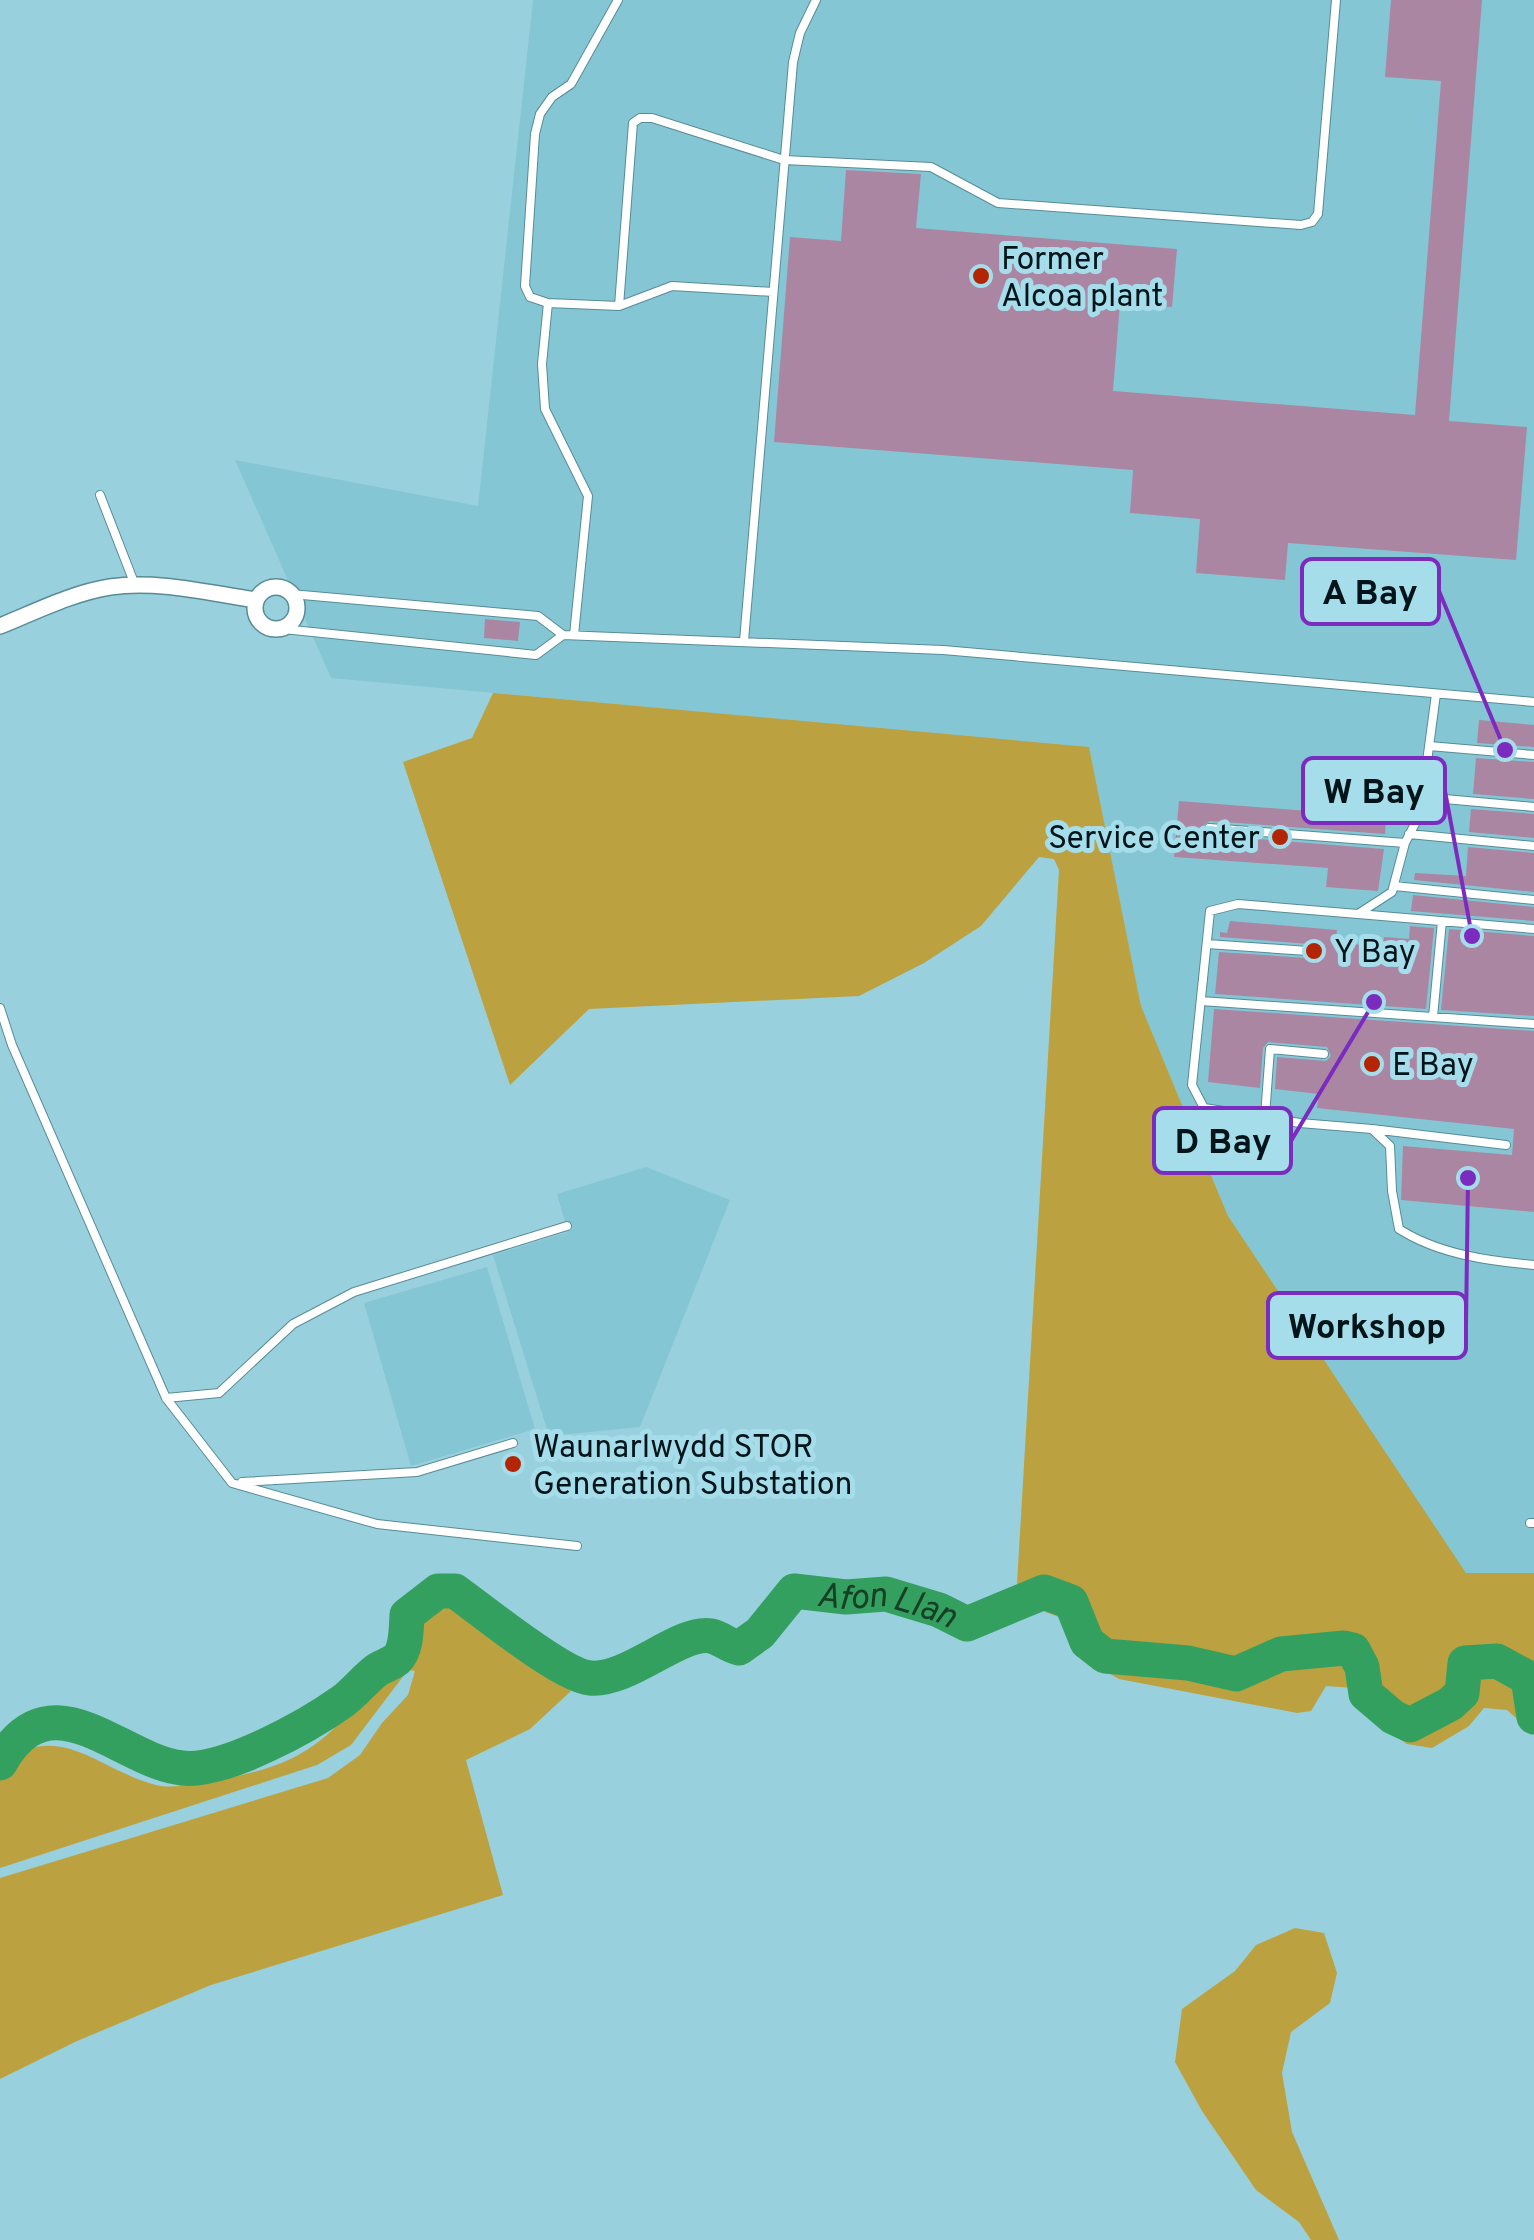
<svg xmlns="http://www.w3.org/2000/svg" width="1534" height="2240" viewBox="0 0 1534 2240" font-family="Overpass,sans-serif">
<style>
.built{fill:#85c6d5}
.green{fill:#bca140}
.lines{fill:none;stroke-linecap:round;stroke-linejoin:round}
.river{stroke:#34a05f;stroke-width:35}
.building{fill:#aa86a3}
.service-casing{stroke:#568c97;stroke-width:10}
.minor-casing{stroke:#568c97;stroke-width:18}
.service{stroke:#fff;stroke-width:8}
.minor{stroke:#fff;stroke-width:15}
.poi-dot{fill:#b22605;stroke:#a6ddea;stroke-width:4}
.labels{text-anchor:middle;stroke-width:10;stroke-linejoin:round;paint-order:stroke}
.poi-label{font-size:32px;fill:#011419;stroke:#a6ddea;text-anchor:start}
.water-label{font-size:35px;font-style:italic;fill:#164026;stroke:#a6ddea}
.leader{fill:none;stroke:#7b2cbf;stroke-width:4}
.callout-dot{fill:#7b2cbf;stroke:#a6ddea;stroke-width:4}
.callout{fill:#a6ddea;stroke:#7b2cbf;stroke-width:4}
.callout-label{font-size:35px;text-anchor:middle;font-weight:bold;fill:#011419}
</style>
<rect width="100%" height="100%" fill="#99d0dd"/>
<path class="built" d="M533,0H1534V1573L1466,1574L1228,1216L1141,1006L1089,748L331,678L235,460L478,506Z
M646,1167L730,1200L640,1427L549,1436L493,1255L568,1232L557,1194Z
M487,1267L535,1429L411,1466L364,1303Z"/>
<path class="green" d="M493,693L1089,747L1141,1006L1228,1216L1466,1573H1534V1734L1507,1710L1484,1708L1469,1726L1432,1748L1407,1744L1366,1715L1355,1688L1326,1686L1311,1711L1297,1713L1119,1679L1077,1655L1059,1617L1037,1609L1015,1618L1059,870L1054,859L1039,857L981,926L924,963L859,996L589,1009L510,1085L403,762L472,738Z
M440,1604L468,1612L571,1691L530,1729L466,1760L503,1895L211,1985L77,2041L0,2079V1878L328,1778L360,1755L382,1723L408,1695L415,1671L408,1670L351,1745L317,1765L0,1868V1764C61,1719 97,1770 156,1785C173,1789 192,1784 209,1781C300,1767 322,1746 380,1679C403,1653 412,1643 426,1610Z
M1295,1928L1324,1933L1337,1973L1330,2003L1291,2032L1282,2073L1292,2132L1339,2240H1311L1299,2222L1256,2190L1202,2111L1175,2062L1182,2009L1235,1971L1256,1945Z"/>
<g class="lines">
<path class="river" id="s1" d="M0,1763C51,1673 119,1761 182,1768C224,1773 308,1726 343,1701C355,1692 365,1679 377,1670C383,1666 391,1664 397,1659C407,1649 406,1629 407,1615L438,1591H455C483,1611 562,1676 590,1678C628,1682 680,1630 711,1636C721,1638 729,1646 739,1648L760,1633L794,1591L846,1597L886,1594L939,1610L967,1624L1044,1592L1071,1602L1087,1642L1105,1656L1188,1663L1236,1674L1281,1654L1344,1648L1353,1650L1362,1667L1366,1694L1393,1717L1410,1725L1450,1704L1462,1693L1465,1663L1497,1661L1528,1678L1534,1717"/>
</g>
<path class="building" d="M1391,0H1482L1449,421L1527,427L1516,560L1288,543L1285,580L1196,573L1200,519L1130,513L1133,470L774,442L790,237L841,241L846,170L921,174L916,228L1177,249L1172,307L1120,303L1113,391L1415,415L1441,81L1385,77Z
M485,619L520,622L518,641L484,638Z
M1479,720L1534,725V747L1477,743Z
M1476,758L1534,762V799L1473,794Z
M1179,801L1386,817L1385,834L1210,821L1202,826L1203,832L1208,835L1384,849L1378,891L1326,887L1328,868L1174,857Z
M1471,809L1534,814V838L1469,832Z
M1468,847L1534,853V892L1414,880L1415,873L1466,876Z
M1413,895L1534,907V921L1411,911Z
M1230,921L1337,930L1335,943L1383,946L1384,937L1409,939L1410,926L1434,928L1426,1009L1215,994L1219,952L1307,958L1315,952L1309,944L1220,937V932L1227,933Z
M1449,929L1534,936V1016L1441,1010Z
M1214,1009L1534,1031V1212L1401,1200L1403,1146L1512,1155L1514,1129L1317,1108L1319,1094L1275,1089L1277,1057L1326,1061L1331,1056L1327,1047L1268,1042L1263,1048L1260,1088L1208,1082Z"/>
<g class="lines">
<g class="service-casing">
<path id="service" d="M618,0L571,84L552,97L540,114L535,134L525,286L530,297L548,303L619,306L672,286L773,292
M548,303L542,364L545,409L588,496L574,635
M619,306L633,123L640,118H652L784,160L931,167L998,203L1301,225L1312,222L1318,214L1336,0
M100,495L135,585
M283,629L536,655L563,635L538,616L291,594
M563,635L943,650L1534,702
M744,641L793,62L800,33L816,0
M1436,694L1420,814L1405,843L1392,892L1358,914L1238,904L1210,911L1192,1085L1204,1108L1300,1123L1372,1129L1390,1146L1392,1191L1399,1229C1438,1254 1488,1261 1534,1265
M1429,746L1534,755
M1422,797L1534,807
M1209,828L1405,843
M1409,834L1534,846
M1394,886L1534,900
M1358,914L1534,929
M1207,944L1308,951
M1201,1001L1534,1024
M0,1008L12,1045L166,1398L232,1483L377,1524L577,1546
M1433,1017L1442,921
M1265,1116L1270,1049L1324,1054
M1372,1129L1506,1145
M166,1398L219,1393L293,1324L354,1292L567,1226
M242,1482L417,1472L513,1443
M1530,1523H1534"/>
</g>
<g class="minor-casing">
<path id="minor" d="M255 608a21 21 0 1 1 42 0a21 21 0 1 1-42 0Z
M0,626C35,612 72,593 110,587C158,580 208,593 256,600"/>
</g>
<use href="#service" class="service"/>
<use href="#minor" class="minor"/>
</g>
<g class="poi-dot">
<circle cx="981" cy="276" r="10"/>
<circle cx="1280" cy="837" r="10"/>
<circle cx="1314" cy="951" r="10"/>
<circle cx="1372" cy="1064" r="10"/>
<circle cx="513" cy="1464" r="10"/>
</g>
<g class="labels">
<g class="poi-label">
<text x="1001" y="269">Former<tspan x="1001" dy="37">Alcoa plant</tspan></text>
<text x="1260" y="848" text-anchor="end">Service Center</text>
<text x="1334" y="962">Y Bay</text>
<text x="1392" y="1075">E Bay</text>
<text x="533" y="1457">Waunarlwydd STOR<tspan x="533" dy="37">Generation Substation</tspan></text>
</g>
<g class="water-label">
<text dy="12" stroke="none"><textPath href="#s1" startOffset="1052">Afon Llan</textPath></text>
</g>
</g>
<path class="leader" d="M1505 750L1439 591M1472 936L1445 791M1374 1002L1291 1141M1468 1178L1466 1326"/>
<g class="callout-dot">
<circle cx="1505" cy="750" r="10"/>
<circle cx="1472" cy="936" r="10"/>
<circle cx="1374" cy="1002" r="10"/>
<circle cx="1468" cy="1178" r="10"/>
</g>
<g class="callout">
<rect x="1302" y="559" width="137" height="65" rx="10"/>
<rect x="1303" y="758" width="142" height="65" rx="10"/>
<rect x="1154" y="1108" width="137" height="65" rx="10"/>
<rect x="1268" y="1293" width="198" height="65" rx="10"/>
</g>
<g class="callout-label">
<text x="1370" y="604">A Bay</text>
<text x="1374" y="803">W Bay</text>
<text x="1223" y="1153">D Bay</text>
<text x="1367" y="1338">Workshop</text>
</g>
</svg>
